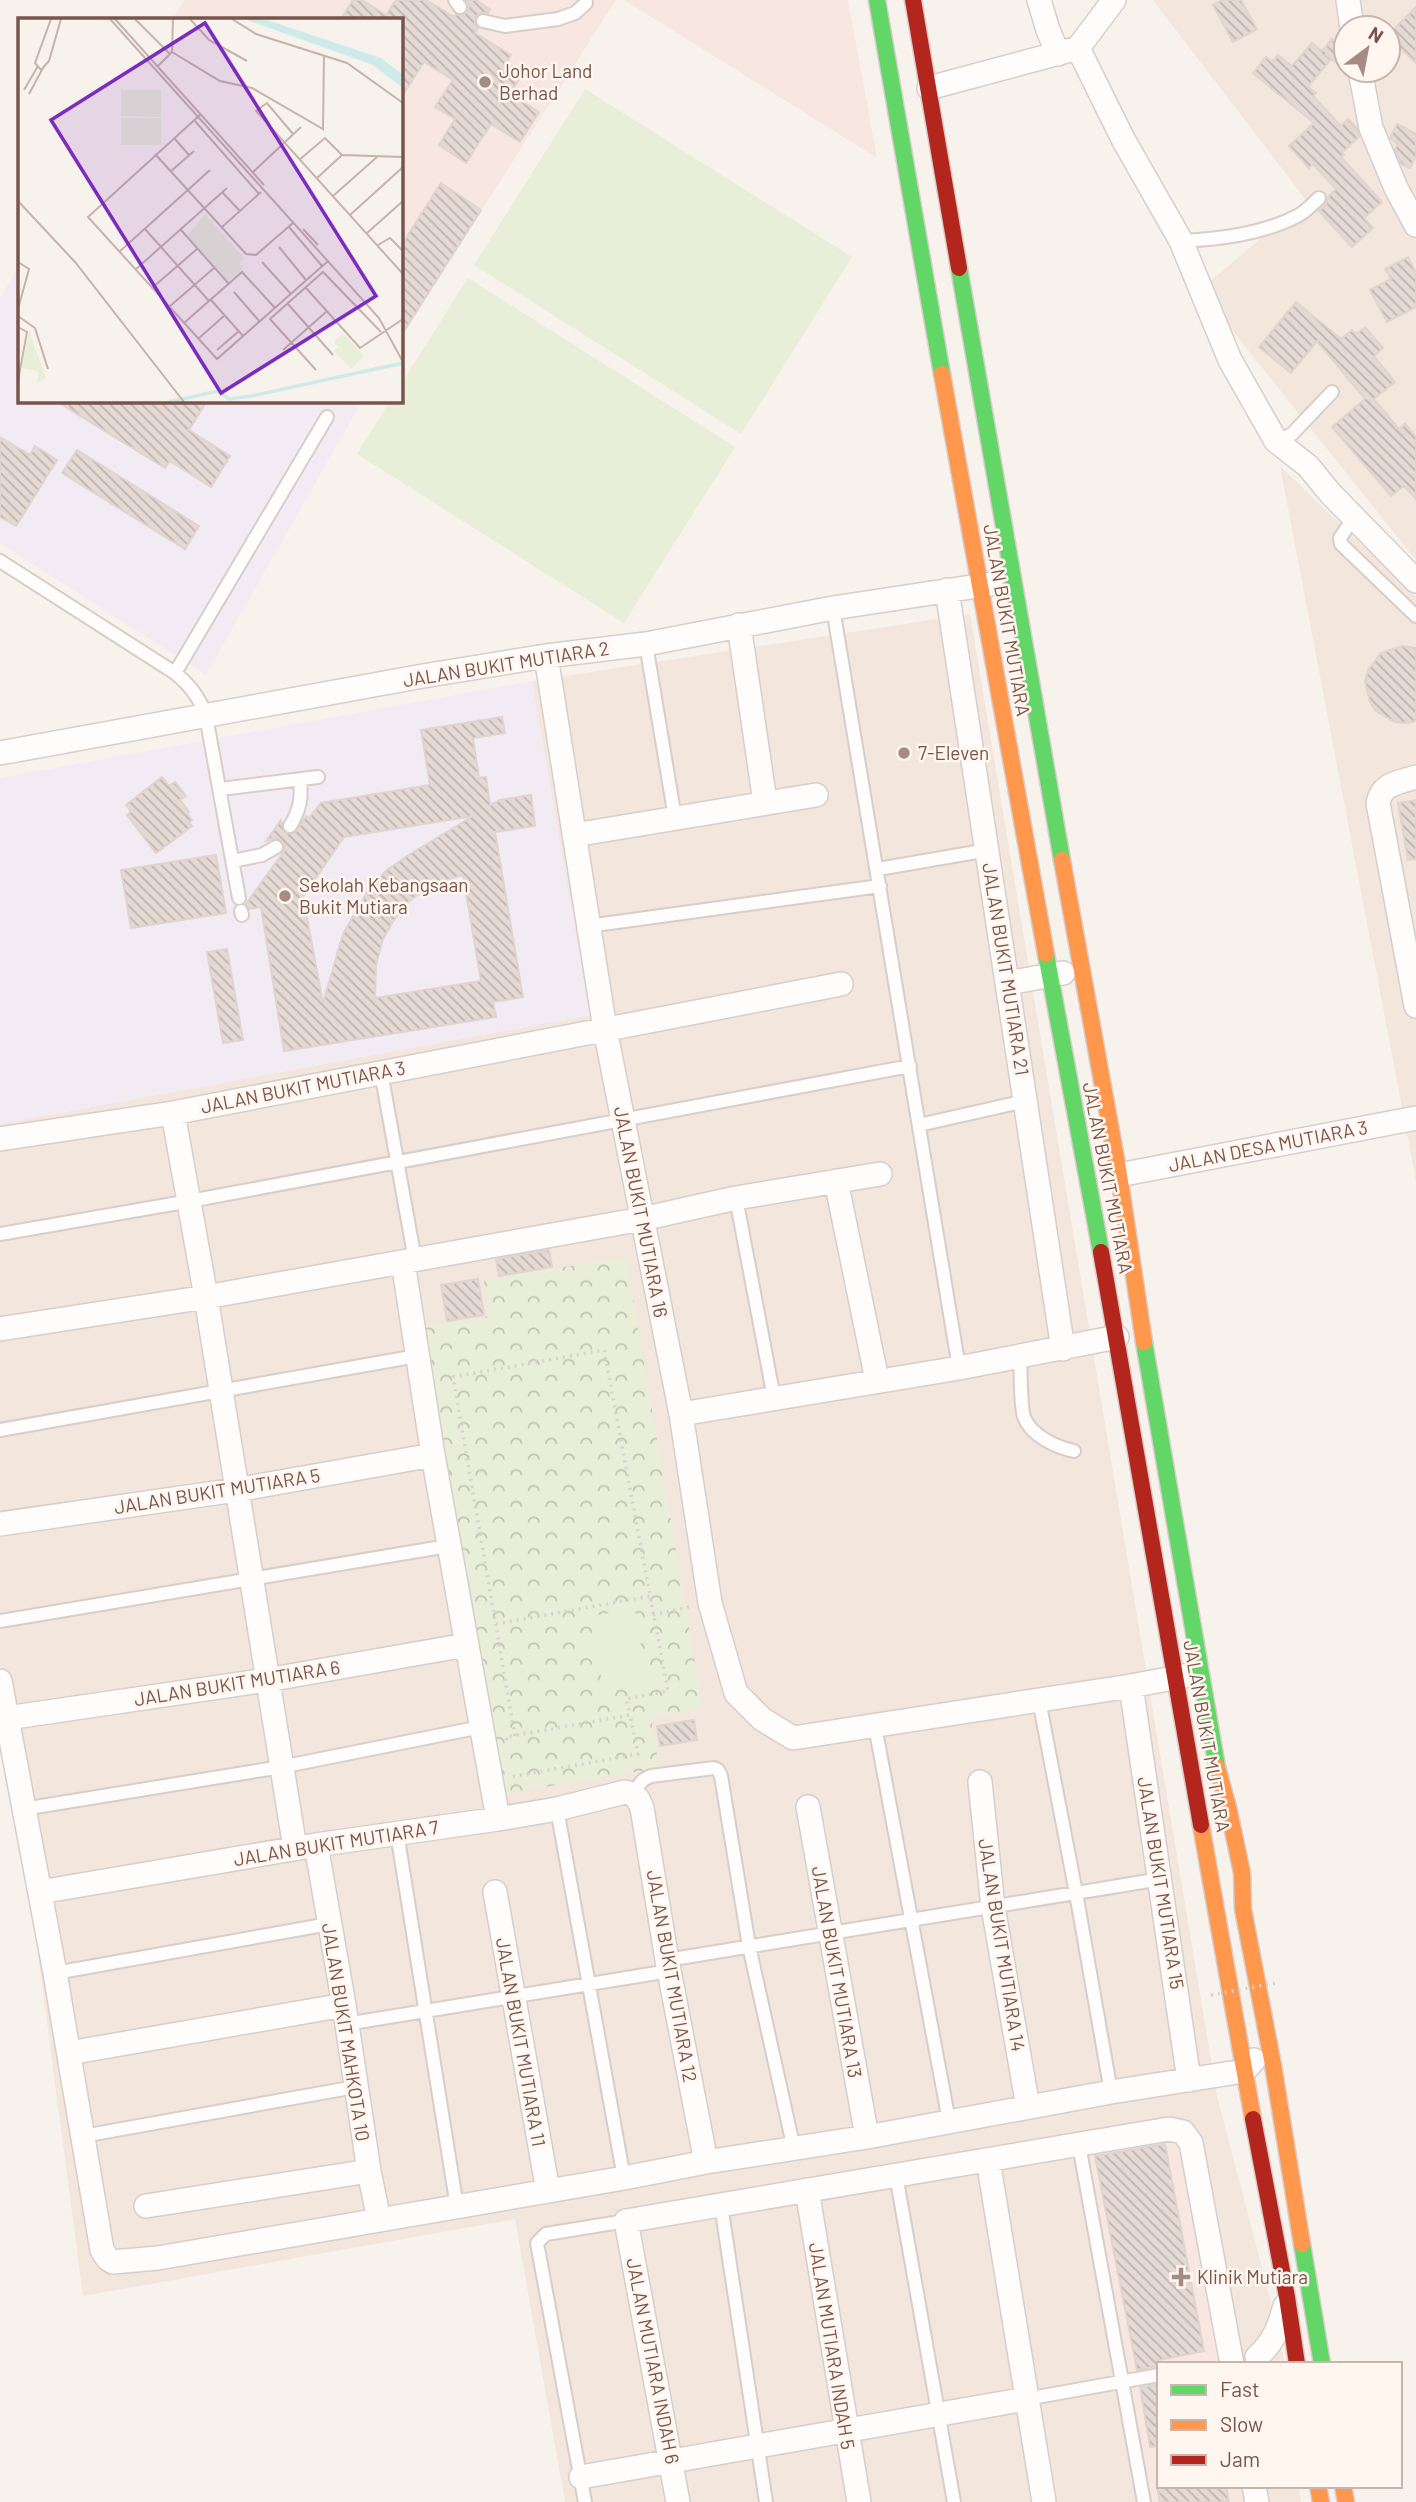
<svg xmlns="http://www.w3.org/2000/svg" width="1416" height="2502" viewBox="0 0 1416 2502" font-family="Barlow,sans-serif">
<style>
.residential{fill:#f3e6dd;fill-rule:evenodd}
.commercial{fill:#f8e6e1}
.education{fill:#f3ebf4}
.park{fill:url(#park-crowns)}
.pitch{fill:#e8eed8}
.building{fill:url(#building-back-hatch);stroke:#e1d4cf;stroke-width:2;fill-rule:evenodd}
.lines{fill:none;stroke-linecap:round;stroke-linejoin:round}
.lane-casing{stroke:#d7ceca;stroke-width:16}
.street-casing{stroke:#d7ceca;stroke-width:26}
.fast-casing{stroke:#d8cdc9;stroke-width:19}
.slow-casing{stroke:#d8cdc9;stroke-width:19}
.jam-casing{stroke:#d8cdc9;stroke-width:19}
.path{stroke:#dad1cf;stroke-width:3.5;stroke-dasharray:2 5;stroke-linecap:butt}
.lane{stroke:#fefdfc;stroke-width:12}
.street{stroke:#fefdfc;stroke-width:23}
.fast{stroke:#63d668;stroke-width:16}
.slow{stroke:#ff974d;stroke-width:16}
.jam{stroke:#b3261e;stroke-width:16}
.path-bridge{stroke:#dad1cf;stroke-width:3.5;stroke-dasharray:2 5;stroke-linecap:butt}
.poi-dot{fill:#a58b84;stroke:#fff6ef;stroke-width:2.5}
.labels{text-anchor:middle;stroke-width:5;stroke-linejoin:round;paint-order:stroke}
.poi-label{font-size:19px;fill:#78544b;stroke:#fff6ef;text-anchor:start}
.street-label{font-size:19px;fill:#78544b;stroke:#fff6ef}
.inset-river{fill:none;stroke:#ceeae9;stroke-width:3.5}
.inset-road{fill:none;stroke:#c5b3ac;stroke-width:2}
.view{fill:#7b2cbf;fill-opacity:0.15;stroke:#7b2cbf;stroke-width:3.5}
.inset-edge{fill:none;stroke:#78544b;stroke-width:3.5}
</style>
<defs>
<pattern id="park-crowns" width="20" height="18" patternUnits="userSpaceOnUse" patternTransform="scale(1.75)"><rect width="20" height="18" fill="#e8eed8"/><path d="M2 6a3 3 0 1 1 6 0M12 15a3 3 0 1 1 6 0" fill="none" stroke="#c1c3b1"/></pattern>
<pattern id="building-back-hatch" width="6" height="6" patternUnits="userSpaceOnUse" patternTransform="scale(1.75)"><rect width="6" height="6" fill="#e5d9d4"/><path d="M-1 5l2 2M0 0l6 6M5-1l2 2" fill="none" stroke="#beb3ae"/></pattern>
</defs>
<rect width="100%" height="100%" fill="#f8f2ed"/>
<path class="residential" d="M1153,0H1416V560L1200,290L1306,200ZM1346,28H1388V70H1346Z
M1280,466L1416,597V1181Z
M970,614L1217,2096L1278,2329L1285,2364H1159V2486H1299L1301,2502H565L515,2219L83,2296L0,1665V1124L589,1015L532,681Z"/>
<path class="commercial" d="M185,0H616L401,336V19H172Z
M624,0H848L877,158L802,111Z
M1192,2132L1239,2364H1159V2486H1261L1264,2502H1148L1084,2151Z"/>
<path class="education" d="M19,266V401H362L206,675L0,543V298Z
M532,681L590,1015L0,1124V778Z"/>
<path class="park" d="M626,1257L703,1709L651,1717L659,1768L502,1794L423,1327L490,1316L484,1280Z"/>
<path class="pitch" d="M585,89L852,257L741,434L474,265Z
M468,278L735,447L624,623L357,454L390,401H401V384Z
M635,1609L647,1682L603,1689L591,1616Z"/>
<path class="building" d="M353,0H362L386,15L396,0H426L454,17L456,14L462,16L468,11L469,5L466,0H476L490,9L488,13H481L476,16L475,23L478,28L475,33L511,55L506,63L523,73L510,94L539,112L520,142L491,124L466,163L439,145L455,119L435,107L453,80L424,62L401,98V19H341Z
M1222,0H1241L1257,29L1233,42L1213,5Z
M1416,7V63L1394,42L1397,38L1391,32Z
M1332,39L1346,52L1337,63L1325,54L1331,59L1308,87L1316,93L1313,96L1341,126L1348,119L1357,128L1359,137L1342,153L1344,155L1341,157L1382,202L1364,218L1373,228L1352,247L1319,211L1326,204L1328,197L1336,189L1313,164L1309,168L1289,146L1314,123L1253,73L1266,57L1272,62L1278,55L1292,66L1312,43L1322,51Z
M1397,124L1416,134V156L1410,168L1401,164L1395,149L1398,144L1390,138Z
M441,183L481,210L401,336V246Z
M1408,257L1416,273V307L1387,322L1370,290L1391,279L1385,269Z
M1296,302L1341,339L1352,330L1356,334L1365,327L1383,348L1374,356L1395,382L1374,399L1399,429L1405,424L1416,437V499L1404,486L1391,496L1332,427L1365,399L1317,341L1291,373L1259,347Z
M56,401H207L189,430L230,456L211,487L170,461L165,468Z
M0,437L30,455L35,446L57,460L16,526L0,517Z
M77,450L199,526L185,549L62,473Z
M1402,646L1416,648V721L1406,723L1395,722L1376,711L1370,702L1365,681L1368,670L1381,653Z
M502,717L505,733L473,738L479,778L486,777L490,805L500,800L531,795L535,826L495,832L523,997L493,1002L496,1017L284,1051L261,907L250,909L246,904L284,851L285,846L281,840L275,838L266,841L281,820L285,833H295L306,816L309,818L321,803L430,785L421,730ZM473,816L407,856L387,870L369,889L343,934L323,1003L303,897L344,837ZM463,875L481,981L375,998L376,965L383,939L394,920L409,901L436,883Z
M162,777L169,786L175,782L186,796L180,800L189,812L187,814L192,820L189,822L192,826L156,853L127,815L131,812L126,805Z
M1416,800V859L1408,860L1398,803Z
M216,855L226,913L131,928L121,870Z
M227,949L243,1040L223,1043L207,952Z
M549,1250L552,1267L499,1276L496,1259Z
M478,1279L484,1315L447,1321L441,1285Z
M694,1720L697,1740L660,1746L657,1726Z
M1165,2144L1204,2351L1159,2360V2366L1137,2370L1095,2156Z
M1159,2384V2446L1150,2447L1140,2387Z
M1157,2486H1226L1229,2502H1160Z"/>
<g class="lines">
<g class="lane-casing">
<path id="lane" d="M455,0L460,7
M483,21L505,26L558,19L575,13L586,3
M1181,241C1220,239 1264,234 1299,215C1306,211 1313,204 1319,198
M1276,441L1292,434L1332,392
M1354,517L1340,538L1341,544L1416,616
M0,561L175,673
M833,608L959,1368
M646,644L675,818
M221,789L318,777
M290,826C300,810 302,798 300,779
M233,861L262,855L276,847
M878,869L988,850
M239,898L206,716C200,698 190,685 175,673L327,417
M241,911L242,915
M588,926L880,886
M381,1072L415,1260
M919,1125L1025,1101
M736,1198L774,1398
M0,1234L190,1201L910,1066
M1020,1356C1021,1371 1020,1404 1024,1417C1031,1436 1056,1447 1074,1451
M0,1430L417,1356
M0,1621L448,1546
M1039,1700L1076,1893L1111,2092
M875,1726L949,2121
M632,1794L643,1780L651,1776L714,1768L718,1770L721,1776L749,1946L794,2149
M23,1809L281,1767L481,1727
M557,1809L624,2178
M397,1833L457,2207
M667,1960L1161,1879
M55,1973L329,1924
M346,2024L669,1971
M83,2136L355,2087
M1079,2145L1144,2502
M896,2175L954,2502
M721,2205L766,2502
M1026,2399L1159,2375
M585,2502L537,2243L546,2234L626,2221"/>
</g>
<g class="street-casing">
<path id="street" d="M1039,0L1048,30L1058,54
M1348,0L1352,28
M1078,48L1123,139L1181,241L1230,360L1276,441L1308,466L1330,493L1416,581
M1360,70L1371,128L1396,188L1416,225
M929,88L1078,48L1114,0
M947,590L1063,1349
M739,625L765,802
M546,656L605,1029L681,1414L710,1603L736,1693L762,1719L793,1738L1131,1686L1189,1675
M0,753L423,676L546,656L646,644L833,608L991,584
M1416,777C1398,783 1382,783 1378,803L1416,1006
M574,835L816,795
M1008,983L1063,973
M173,1113L206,1297L295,1848
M0,1139L173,1113L841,984
M1119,1175L1416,1118
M836,1181L877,1380
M403,1262L433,1455L498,1819
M0,1329L206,1297L642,1219L736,1198L880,1174
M681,1414L959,1368L1117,1337
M0,1524L236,1490L433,1455
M0,1681L55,1973L102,2250L108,2259L113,2262L158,2258L624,2178L706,2162L867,2137L1111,2092L1244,2071L1254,2060
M1131,1686L1189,2080
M7,1718L267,1680L466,1645
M980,1782L993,1907L1028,2107
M808,1807L867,2137
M316,1845L344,2005L369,2171L379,2220
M40,1892L316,1845L498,1819L557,1809L625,1792L632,1794L638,1799L642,1808L667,1960L706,2162
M495,1892L548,2191
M69,2053L344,2005
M988,2160L1044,2502
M807,2190L859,2502
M146,2206L369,2171
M1257,2357C1274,2342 1279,2327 1285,2306
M581,2477L1026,2399
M1254,2486L1257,2502
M678,2502L626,2221L1169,2129L1183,2132L1191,2143L1232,2364"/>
</g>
<g class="fast-casing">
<path id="fast" d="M877,0L942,374
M959,268L1062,860
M1046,954L1101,1252
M1144,1342L1217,1767
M1302,2244L1322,2364"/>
</g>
<g class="slow-casing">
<path id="slow" d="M942,374L1046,954
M1062,860L1119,1175L1144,1342
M1217,1767L1228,1807L1242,1873L1243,1909L1273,2065L1302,2244
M1201,1825L1253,2119
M1318,2486L1321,2502
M1343,2486L1346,2502"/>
</g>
<g class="jam-casing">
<path id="jam" d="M913,0L959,268
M1101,1252L1201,1825
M1253,2119L1287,2297L1297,2364"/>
</g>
<path class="path" d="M653,1615L689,1607
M496,1624L650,1596
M515,1736L453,1377L604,1350L668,1691L626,1699L630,1715
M507,1740L506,1737L630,1715L638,1754L510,1777"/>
<use href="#lane" class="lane"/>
<use href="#street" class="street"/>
<use href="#fast" class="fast"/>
<use href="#slow" class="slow"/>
<use href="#jam" class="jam"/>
<path class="path-bridge" d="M1211,1995L1276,1983"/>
</g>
<g class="poi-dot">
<circle cx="485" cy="82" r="7"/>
<circle cx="904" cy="753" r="7"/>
<circle cx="285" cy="896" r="7"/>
<path d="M1177.5 2266.5h7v7h7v7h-7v7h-7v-7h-7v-7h7z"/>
</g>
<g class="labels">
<g class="poi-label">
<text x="499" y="78">Johor Land<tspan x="499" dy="22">Berhad</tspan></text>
<text x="918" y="760">7-Eleven</text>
<text x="299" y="892">Sekolah Kebangsaan<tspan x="299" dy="22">Bukit Mutiara</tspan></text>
<text x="1197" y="2284">Klinik Mutiara</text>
</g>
<g class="street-label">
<text transform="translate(1007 620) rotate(80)" y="7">JALAN BUKIT MUTIARA</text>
<text transform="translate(506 664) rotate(-9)" y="7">JALAN BUKIT MUTIARA 2</text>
<text transform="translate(1006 969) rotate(81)" y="7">JALAN BUKIT MUTIARA 21</text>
<text transform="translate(303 1087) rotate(-11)" y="7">JALAN BUKIT MUTIARA 3</text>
<text transform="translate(1268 1146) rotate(-11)" y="7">JALAN DESA MUTIARA 3</text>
<text transform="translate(1108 1178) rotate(79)" y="7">JALAN BUKIT MUTIARA</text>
<text transform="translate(641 1212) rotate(79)" y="7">JALAN BUKIT MUTIARA 16</text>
<text transform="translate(217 1491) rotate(-9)" y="7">JALAN BUKIT MUTIARA 5</text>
<text transform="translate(237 1683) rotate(-9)" y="7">JALAN BUKIT MUTIARA 6</text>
<text transform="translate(1207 1736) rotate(80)" y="7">JALAN BUKIT MUTIARA</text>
<text transform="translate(336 1843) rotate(-9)" y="7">JALAN BUKIT MUTIARA 7</text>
<text transform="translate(1161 1883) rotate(81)" y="7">JALAN BUKIT MUTIARA 15</text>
<text transform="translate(1002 1945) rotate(81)" y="7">JALAN BUKIT MUTIARA 14</text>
<text transform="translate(837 1972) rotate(80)" y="7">JALAN BUKIT MUTIARA 13</text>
<text transform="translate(672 1976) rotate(80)" y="7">JALAN BUKIT MUTIARA 12</text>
<text transform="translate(346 2032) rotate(81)" y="7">JALAN BUKIT MAHKOTA 10</text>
<text transform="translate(521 2042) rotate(80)" y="7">JALAN BUKIT MUTIARA 11</text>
<text transform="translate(832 2346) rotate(81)" y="7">JALAN MUTIARA INDAH 5</text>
<text transform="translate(653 2361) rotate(79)" y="7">JALAN MUTIARA INDAH 6</text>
</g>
</g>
<g transform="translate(18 18)">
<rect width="385" height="385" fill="#f8f2ed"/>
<path d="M187,196L226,240L221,245L225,250L210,263L169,218ZM11,313L28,360L19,366L21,353L4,350ZM325,316L346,338L333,351L316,333L320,329L316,324Z" fill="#e8eed8"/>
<path d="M103,72H143V99L103,98ZM103,100H143V127H103Z" fill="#e8eed8"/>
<path d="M226,1H246L363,40L385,57V70L355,47Z" fill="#ceeae9"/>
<path class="inset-river" d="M151,384L200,373L211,381L234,378L385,345"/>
<path class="inset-road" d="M33,1L17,45L23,52L31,43L43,1M92,1L361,300L385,344M97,1L246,167M117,1L152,36M172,1L191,22L229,43M214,1L238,16L329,45L385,85M154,34L202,63L234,70L305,111L306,37M140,48L154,34L155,1M6,72L20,48M11,76L26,48M183,96L70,199L199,341L310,243M176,102L241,176M275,116L249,85L238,93L385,256M156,120L171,137M137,136L228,236L238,237L276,204M281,142L307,120L324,137L385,139M152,154L176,133M235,154L283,109M298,161L324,137M204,174L222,193M315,178L359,139M0,183L57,244L166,384M332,197L385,149M271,209L304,248M203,210L243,174M127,211L191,283M285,211L300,227M163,212L211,266M349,215L385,183M360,227L372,220L385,233M261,229L288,262M101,234L192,152M0,244L11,251L0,291M244,244L273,276M117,252L209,170M134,270L179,231M288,270L342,330L385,301M216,274L242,304M193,282L225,318M270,286L315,337M151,289L196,250M0,298L17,310L30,351M166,305L224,254L257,290M0,309L9,314L0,363M180,321L207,297M199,332L221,313M265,332L308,294M298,352L252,301L305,254L363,314"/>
<path class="view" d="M187,5L358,278L203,375L33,102Z"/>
<rect width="385" height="385" class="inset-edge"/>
</g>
<rect x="1157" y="2362" width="245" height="126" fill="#fff6ef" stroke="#c9b5ad" stroke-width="2"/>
<rect x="1171" y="2385" width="35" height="10" fill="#63d668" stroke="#c9b5ad" stroke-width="2"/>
<text x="1220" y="2397" font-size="21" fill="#78544b">Fast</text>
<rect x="1171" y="2420" width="35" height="10" fill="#ff974d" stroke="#c9b5ad" stroke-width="2"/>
<text x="1220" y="2432" font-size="21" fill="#78544b">Slow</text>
<rect x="1171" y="2455" width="35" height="10" fill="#b3261e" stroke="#c9b5ad" stroke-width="2"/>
<text x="1220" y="2467" font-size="21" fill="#78544b">Jam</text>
<g transform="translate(1367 49) rotate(32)"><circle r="33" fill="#fff6ef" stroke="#c9b5ad" stroke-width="2"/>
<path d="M0-5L12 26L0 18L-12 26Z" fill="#a58b84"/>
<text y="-10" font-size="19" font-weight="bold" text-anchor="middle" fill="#78544b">N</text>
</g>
</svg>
